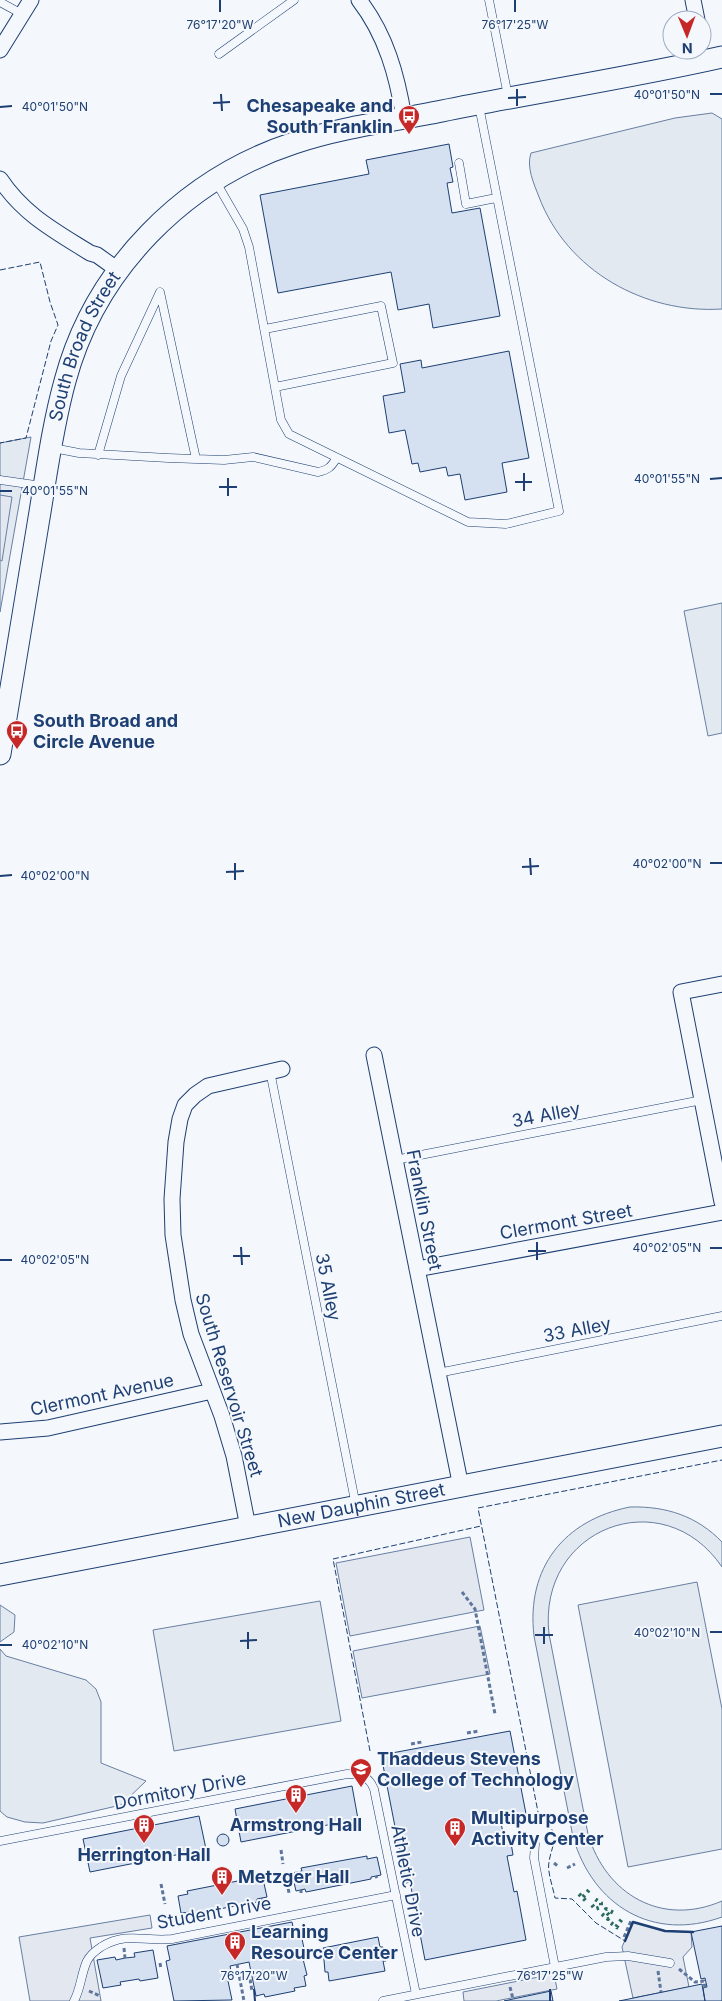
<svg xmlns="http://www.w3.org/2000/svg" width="722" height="2001" viewBox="0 0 722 2001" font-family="Inter,sans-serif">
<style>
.green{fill:#e3e9f0;stroke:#687fa3}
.parking{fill:#e3e8f0;stroke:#687fa3}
.building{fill:#d5e0f0;stroke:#1d3f73}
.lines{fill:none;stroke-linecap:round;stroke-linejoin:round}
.lane-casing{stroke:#1d3f73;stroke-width:9}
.street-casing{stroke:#1d3f73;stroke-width:17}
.secondary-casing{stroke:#1d3f73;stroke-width:23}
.path{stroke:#5e769c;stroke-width:3;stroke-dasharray:4 2.5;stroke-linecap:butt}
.lane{stroke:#f4f7fb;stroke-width:8}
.street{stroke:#f4f7fb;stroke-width:15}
.secondary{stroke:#f4f7fb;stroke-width:21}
.hedge{stroke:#2c6c60;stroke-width:4;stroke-dasharray:2.5 4;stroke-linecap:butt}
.fence{stroke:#1d3f73;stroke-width:1;stroke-dasharray:6 2.5;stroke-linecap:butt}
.wall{stroke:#1d3f73;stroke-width:2.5}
.ticks{fill:none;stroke:#1d3f73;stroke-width:2}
.labels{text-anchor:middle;stroke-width:4;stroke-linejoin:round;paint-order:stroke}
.poi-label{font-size:18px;font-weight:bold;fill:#1d3f73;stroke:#f4f7fb;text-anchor:start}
.street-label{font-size:18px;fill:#1d3f73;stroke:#f4f7fb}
.ticks-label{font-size:12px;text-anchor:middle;fill:#1d3f73;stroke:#f4f7fb;stroke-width:4;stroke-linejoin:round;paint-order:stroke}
</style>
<rect width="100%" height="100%" fill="#f4f7fb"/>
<path class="green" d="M712,113L722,119V309C645,314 567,271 539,197C534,184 526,167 531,153L675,118Z
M31,437L0,612V443Z
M722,603V733L708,736L684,611Z
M630,1507C666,1506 697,1516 722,1542V1567C663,1480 537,1528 549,1634L588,1834C606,1895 662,1927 722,1901V1917C653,1942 593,1906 573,1837L534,1636C526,1568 564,1520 630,1507Z
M697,1582L722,1709V1849L628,1867L578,1605Z
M320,1601L341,1721L174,1751L153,1630Z
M0,1605L15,1615L14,1632L0,1642Z
M0,1649L6,1656L86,1680L96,1689L101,1702V1763L146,1781L121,1805L43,1823L25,1822L7,1817L0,1811Z"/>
<path class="parking" d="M0,495L12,497L2,561L0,560Z
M470,1537L484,1610L350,1636L336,1563Z
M480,1626L490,1674L362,1698L353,1651Z
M150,1915L152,1928L90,1938L101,2001H30L19,1937Z
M633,1922L665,1931L691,1932L692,1947L683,1957L689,1987L633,1998L622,1947Z
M554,1974L557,1989L496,2001H464L463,1992Z"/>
<path class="building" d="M449,144L453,167L450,168L453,182L447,183L452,213L480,208L500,316L433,328L429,304L398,310L391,272L278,293L260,195L369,174L366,160Z
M509,351L529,458L502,463L507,492L465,500L460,474L448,476L446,467L420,472L418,463L412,464L405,430L389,433L383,396L405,392L400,364L421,360L422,368Z
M510,1731L527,1819L501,1823L504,1838L510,1837L513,1855L507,1856L514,1892L517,1891L526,1940L425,1960L410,1882L406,1883L381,1755Z
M352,1786L358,1819L241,1842L235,1809Z
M199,1816L206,1849L90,1872L83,1839Z
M217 1840a6 6 0 1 1 12 0a6 6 0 1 1-12 0Z
M367,1856V1859L377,1857L381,1875L371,1877V1879L306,1892L305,1889L296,1891L292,1873L302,1871L301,1868Z
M253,1878V1881L263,1879L267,1897L257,1899V1902L192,1914L191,1912L181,1913L178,1896L188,1894L187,1891Z
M292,1922L295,1936L301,1934L306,1958L303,1959L307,1975L304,1976L306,1986L294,1988L295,1991L265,1997L264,1994L256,1996L249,1962L230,1966L233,1980L228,1981L232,2000L174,2001L166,1961L170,1960L167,1946Z
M722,1926V2001H705L703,1988L707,1987L705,1978L701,1979L691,1932Z
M378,1937L380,1947H383L386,1961H383L385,1971L329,1981L328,1972H325L323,1948Z
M153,1950L158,1978L140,1981L139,1979L120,1982L121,1985L103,1988L97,1960L115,1957L116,1960L125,1958L135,1957L134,1953Z
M702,1984L705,2001H619Z
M551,1991L553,2001H504L513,1999Z"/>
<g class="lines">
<g class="lane-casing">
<path id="lane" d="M489,0L508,96
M0,2L22,14
M219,54L294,0
M459,163L466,204L496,198
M216,182L243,229L249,247L281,420L289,434L468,522L506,524L559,511L479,106
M265,329L381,306L393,363L275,387
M53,448L79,453L168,458L224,460L253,457L318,472C328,470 331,467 336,459
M98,455L121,376L160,292L196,459
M0,480L42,486
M270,1071L356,1506
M395,1160L702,1100
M438,1373L722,1316
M0,1841L347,1774C360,1774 369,1776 374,1789L416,1994
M535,1844L534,1858L555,1967
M74,2001C81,1988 81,1974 87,1961C90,1955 95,1951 101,1947C127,1931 144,1942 172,1939L396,1895
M383,2001L606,1957L628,1956L670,1963"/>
</g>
<g class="street-casing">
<path id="street" d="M359,0C386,35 397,75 404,118
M693,0L697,20
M0,50L31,0
M0,179C24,215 55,231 90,253L97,255L118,270
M722,984L681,992L722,1202
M374,1055L461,1487
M417,1269L722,1212
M0,1432L48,1428L212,1391
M248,1527L234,1456L222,1416L191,1334L183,1300L173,1235L172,1199L176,1142L180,1119L185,1105L195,1095L208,1086L282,1069"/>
</g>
<g class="secondary-casing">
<g id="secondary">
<path id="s1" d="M0,754C13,678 25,601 38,524C46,477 52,428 65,381C95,269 184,179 294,143C341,127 393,121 442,111C535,92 629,78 722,57"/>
<path id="s2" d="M0,1575L722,1436"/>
</g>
</g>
<path class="path" d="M462,1592L475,1609L495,1714
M467,1733L479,1731
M411,1744L422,1742
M281,1850L283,1864
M554,1863L559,1867
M567,1868L575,1864
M286,1876L289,1893
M376,1876L377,1878
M161,1884L165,1904
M301,1890V1893
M262,1898V1901
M186,1913L187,1915
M624,1937L631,1921
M124,1948L125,1958
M160,1963L161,1969
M237,1964L244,2001
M679,1969L695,1982L704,1981L705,1988
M658,1971L661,1992
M249,1973L252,1991
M510,1987L513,1999
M89,1991L100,1996"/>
<use href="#lane" class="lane"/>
<use href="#street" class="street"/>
<use href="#secondary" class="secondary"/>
<path class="hedge" d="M579,1894L586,1901
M583,1897L589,1890
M592,1905L595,1909L601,1907V1903L595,1899
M602,1914L608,1919L610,1916L605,1911L606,1909L614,1913
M611,1923L621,1930
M616,1927L622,1919"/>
<path class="fence" d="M0,270L40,262L50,302L58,325L51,341L26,438L0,443
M370,1751L333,1559L481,1526
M691,1932L665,1931L633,1922L625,1941L596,1923L572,1899L555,1898C553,1887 547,1872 549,1862C551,1846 564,1830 540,1822L478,1508L722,1460"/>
<path class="wall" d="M625,1941L633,1922L665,1931L693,1932"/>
</g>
<path class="ticks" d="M220,0V12M515,0V12M517,89V106M221,94L222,111M710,94H722M508,98L526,97M213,103L230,102M0,107L12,106M524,473V491M228,478V496M710,479L722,478M515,482H532M219,487H237M0,491H12M530,858L531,875M235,863V880M710,863H722M522,867L539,866M226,872L244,871M0,876L12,875M537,1242V1260M241,1247L242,1265M710,1248H722M528,1251H546M233,1256H250M0,1260H12M544,1627V1644M248,1632V1649M710,1632H722M535,1635H553M240,1641L257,1640M0,1645H12M254,1989L255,2001M550,1989V2001"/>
<defs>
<g id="bus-pin" transform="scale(1.125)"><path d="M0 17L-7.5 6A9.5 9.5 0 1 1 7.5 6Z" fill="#c62828" stroke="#f4f7fb"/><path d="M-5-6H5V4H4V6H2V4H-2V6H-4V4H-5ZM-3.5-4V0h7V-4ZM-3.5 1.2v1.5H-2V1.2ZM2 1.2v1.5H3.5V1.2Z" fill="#fff"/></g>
<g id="university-pin" transform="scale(1.125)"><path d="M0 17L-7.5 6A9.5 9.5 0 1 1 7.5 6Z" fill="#c62828" stroke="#f4f7fb"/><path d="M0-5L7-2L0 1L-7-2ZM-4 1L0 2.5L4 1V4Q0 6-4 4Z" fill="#fff"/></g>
<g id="building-pin" transform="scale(1.125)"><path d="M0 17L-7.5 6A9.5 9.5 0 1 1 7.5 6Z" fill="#c62828" stroke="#f4f7fb"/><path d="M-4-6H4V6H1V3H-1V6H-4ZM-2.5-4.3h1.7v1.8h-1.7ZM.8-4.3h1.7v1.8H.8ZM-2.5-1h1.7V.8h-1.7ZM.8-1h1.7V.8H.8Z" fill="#fff"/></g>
</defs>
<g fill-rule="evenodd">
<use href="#bus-pin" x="409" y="116"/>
<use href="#bus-pin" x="17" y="731"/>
<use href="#university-pin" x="361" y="1769"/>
<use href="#building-pin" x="296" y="1795"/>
<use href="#building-pin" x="144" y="1825"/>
<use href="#building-pin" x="455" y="1828"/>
<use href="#building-pin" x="222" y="1877"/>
<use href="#building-pin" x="235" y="1942"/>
</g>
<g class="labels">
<g class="poi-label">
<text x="393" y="112" text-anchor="end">Chesapeake and<tspan x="393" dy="21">South Franklin</tspan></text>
<text x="33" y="727">South Broad and<tspan x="33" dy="21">Circle Avenue</tspan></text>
<text x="377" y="1765">Thaddeus Stevens<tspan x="377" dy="21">College of Technology</tspan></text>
<text x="471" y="1824">Multipurpose<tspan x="471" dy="21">Activity Center</tspan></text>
<text x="296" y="1831" text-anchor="middle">Armstrong Hall</text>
<text x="144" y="1861" text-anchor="middle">Herrington Hall</text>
<text x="238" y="1883">Metzger Hall</text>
<text x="251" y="1938">Learning<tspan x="251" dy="21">Resource Center</tspan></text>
</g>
<g class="street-label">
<text dy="6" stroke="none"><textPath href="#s1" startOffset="418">South Broad Street</textPath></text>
<text transform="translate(546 1115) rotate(-11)" y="6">34 Alley</text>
<text transform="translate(424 1210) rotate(79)" y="6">Franklin Street</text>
<text transform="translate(566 1222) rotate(-10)" y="6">Clermont Street</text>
<text transform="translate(328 1287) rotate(79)" y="6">35 Alley</text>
<text transform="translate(577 1330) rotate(-11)" y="6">33 Alley</text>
<text transform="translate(229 1385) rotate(73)" y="6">South Reservoir Street</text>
<text transform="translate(102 1395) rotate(-12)" y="6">Clermont Avenue</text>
<text dy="6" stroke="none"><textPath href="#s2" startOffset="368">New Dauphin Street</textPath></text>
<text transform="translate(180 1791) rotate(-11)" y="6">Dormitory Drive</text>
<text transform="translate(408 1881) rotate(79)" y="6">Athletic Drive</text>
<text transform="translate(214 1913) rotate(-10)" y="6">Student Drive</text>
</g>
</g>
<g class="ticks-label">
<text x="220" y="29">76°17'20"W</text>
<text x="515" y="29">76°17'25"W</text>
<text x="667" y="99">40°01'50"N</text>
<text x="55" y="111">40°01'50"N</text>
<text x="667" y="483">40°01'55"N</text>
<text x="55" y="495">40°01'55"N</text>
<text x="667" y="868">40°02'00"N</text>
<text x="55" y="880">40°02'00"N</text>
<text x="667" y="1252">40°02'05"N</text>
<text x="55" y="1264">40°02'05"N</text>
<text x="667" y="1637">40°02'10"N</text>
<text x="55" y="1649">40°02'10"N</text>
<text x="254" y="1980">76°17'20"W</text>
<text x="550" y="1980">76°17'25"W</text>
</g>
<g transform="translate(687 35) rotate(179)"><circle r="24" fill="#f4f7fb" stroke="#9eadc5"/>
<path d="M0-4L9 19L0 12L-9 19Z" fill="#c62828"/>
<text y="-8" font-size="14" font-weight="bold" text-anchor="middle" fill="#1d3f73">N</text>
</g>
</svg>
